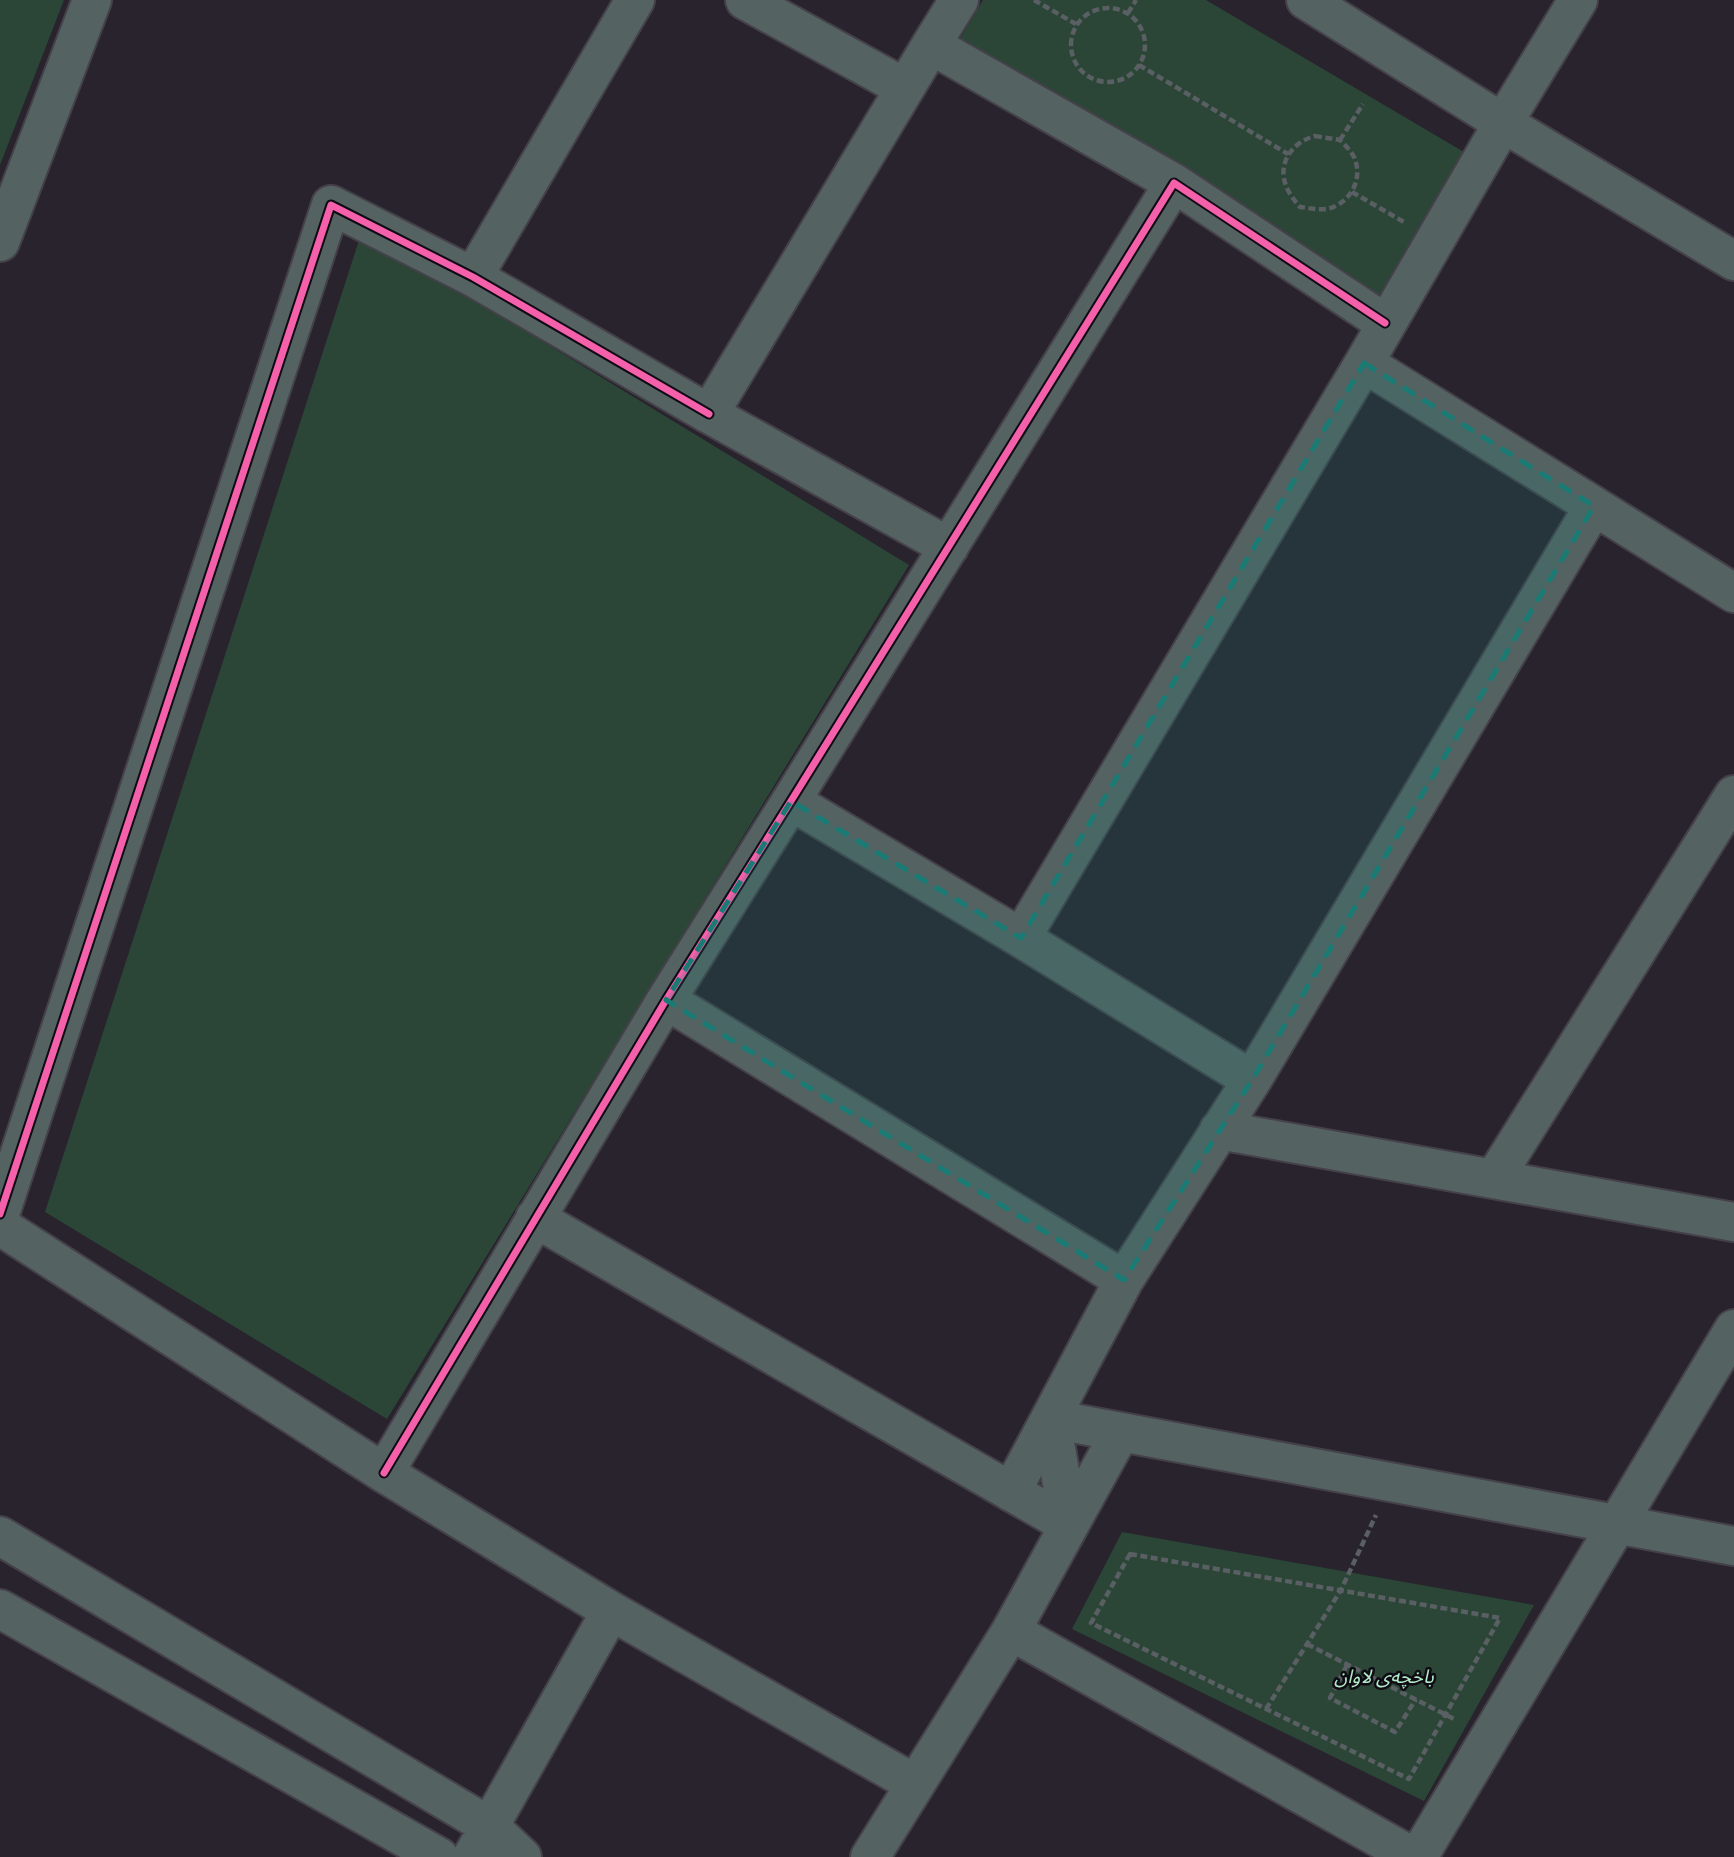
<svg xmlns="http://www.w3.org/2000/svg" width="1734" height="1857" viewBox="0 0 1734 1857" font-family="'PT Serif','Noto Sans Arabic',serif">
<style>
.green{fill:#2b4637}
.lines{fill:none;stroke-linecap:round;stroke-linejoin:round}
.minor-casing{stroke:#45414a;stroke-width:42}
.path{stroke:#595f63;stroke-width:4.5;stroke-dasharray:7 3.5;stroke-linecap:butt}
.minor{stroke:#556262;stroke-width:38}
.cycleway-casing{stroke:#0f0a13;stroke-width:11}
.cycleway{stroke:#f560ab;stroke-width:7}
.marked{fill:#197b74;fill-opacity:0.2;stroke:#197b74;stroke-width:5;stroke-dasharray:14 9;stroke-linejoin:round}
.labels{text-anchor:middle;stroke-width:5;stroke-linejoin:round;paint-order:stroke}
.park-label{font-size:19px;font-style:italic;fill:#b1ecc7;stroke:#0f0a13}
</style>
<rect width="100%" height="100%" fill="#28232d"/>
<path class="green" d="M0,0H64L0,165Z
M983,0H1206L1469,155L1380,304L955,47Z
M362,231L909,565L387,1419L45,1212Z
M1122,1532L1534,1605L1424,1801L1072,1629Z"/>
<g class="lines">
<g class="minor-casing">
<path id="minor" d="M745,0L905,88
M959,0L931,45L1174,183
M1306,0L1503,123L1734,261
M931,45L709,414L949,547
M0,242L92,0
M473,277L635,0
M1364,363L1734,593
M791,801L1021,938L1252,1080
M1021,938L1364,363L1503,123L1578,0
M666,1000L1124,1280
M1219,1130L1734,1222
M1494,1179L1734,795
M0,1214L331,205L473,277L709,414
M535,1218L1069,1525
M0,1226L384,1473L611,1611L915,1784
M384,1473L666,1000L791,801L1174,183L1385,323
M1011,1492L1124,1280L1252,1080L1594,506
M1069,1525L1051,1419L1734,1546
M0,1536L489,1826L522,1857
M0,1609L439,1857
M1011,1631L1413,1857
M472,1857L611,1611
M870,1857L1011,1631L1120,1433
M1418,1857L1734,1329"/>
</g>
<path class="path" d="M1034,0L1076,24
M1071 45a37 37 0 1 1 74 0a37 37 0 1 1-74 0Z
M1128,13L1136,0
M1139,65L1288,154
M1315,136L1340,140C1345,145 1351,151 1354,157C1364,179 1350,204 1327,209C1318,210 1309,208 1300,207C1295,201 1290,195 1287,188C1276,164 1292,142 1315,136Z
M1340,140L1363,104
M1352,192L1404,222
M1130,1554L1500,1618L1409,1779L1091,1623Z
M1307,1644L1456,1720
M1347,1665L1330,1698L1395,1732L1416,1699
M1266,1709L1341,1590L1376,1515"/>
<use href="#minor" class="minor"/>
<g class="cycleway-casing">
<path id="cycleway" d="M0,1214L331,205L473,277L709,414
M384,1473L666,1000L791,801L1174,183L1385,323"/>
</g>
<use href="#cycleway" class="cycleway"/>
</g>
<path class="marked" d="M1364,363L1594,506L1252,1080L1124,1280L666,1000L791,801L1021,938Z"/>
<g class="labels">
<g class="park-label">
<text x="1384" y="1683">باخچەی لاوان</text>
</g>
</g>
</svg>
